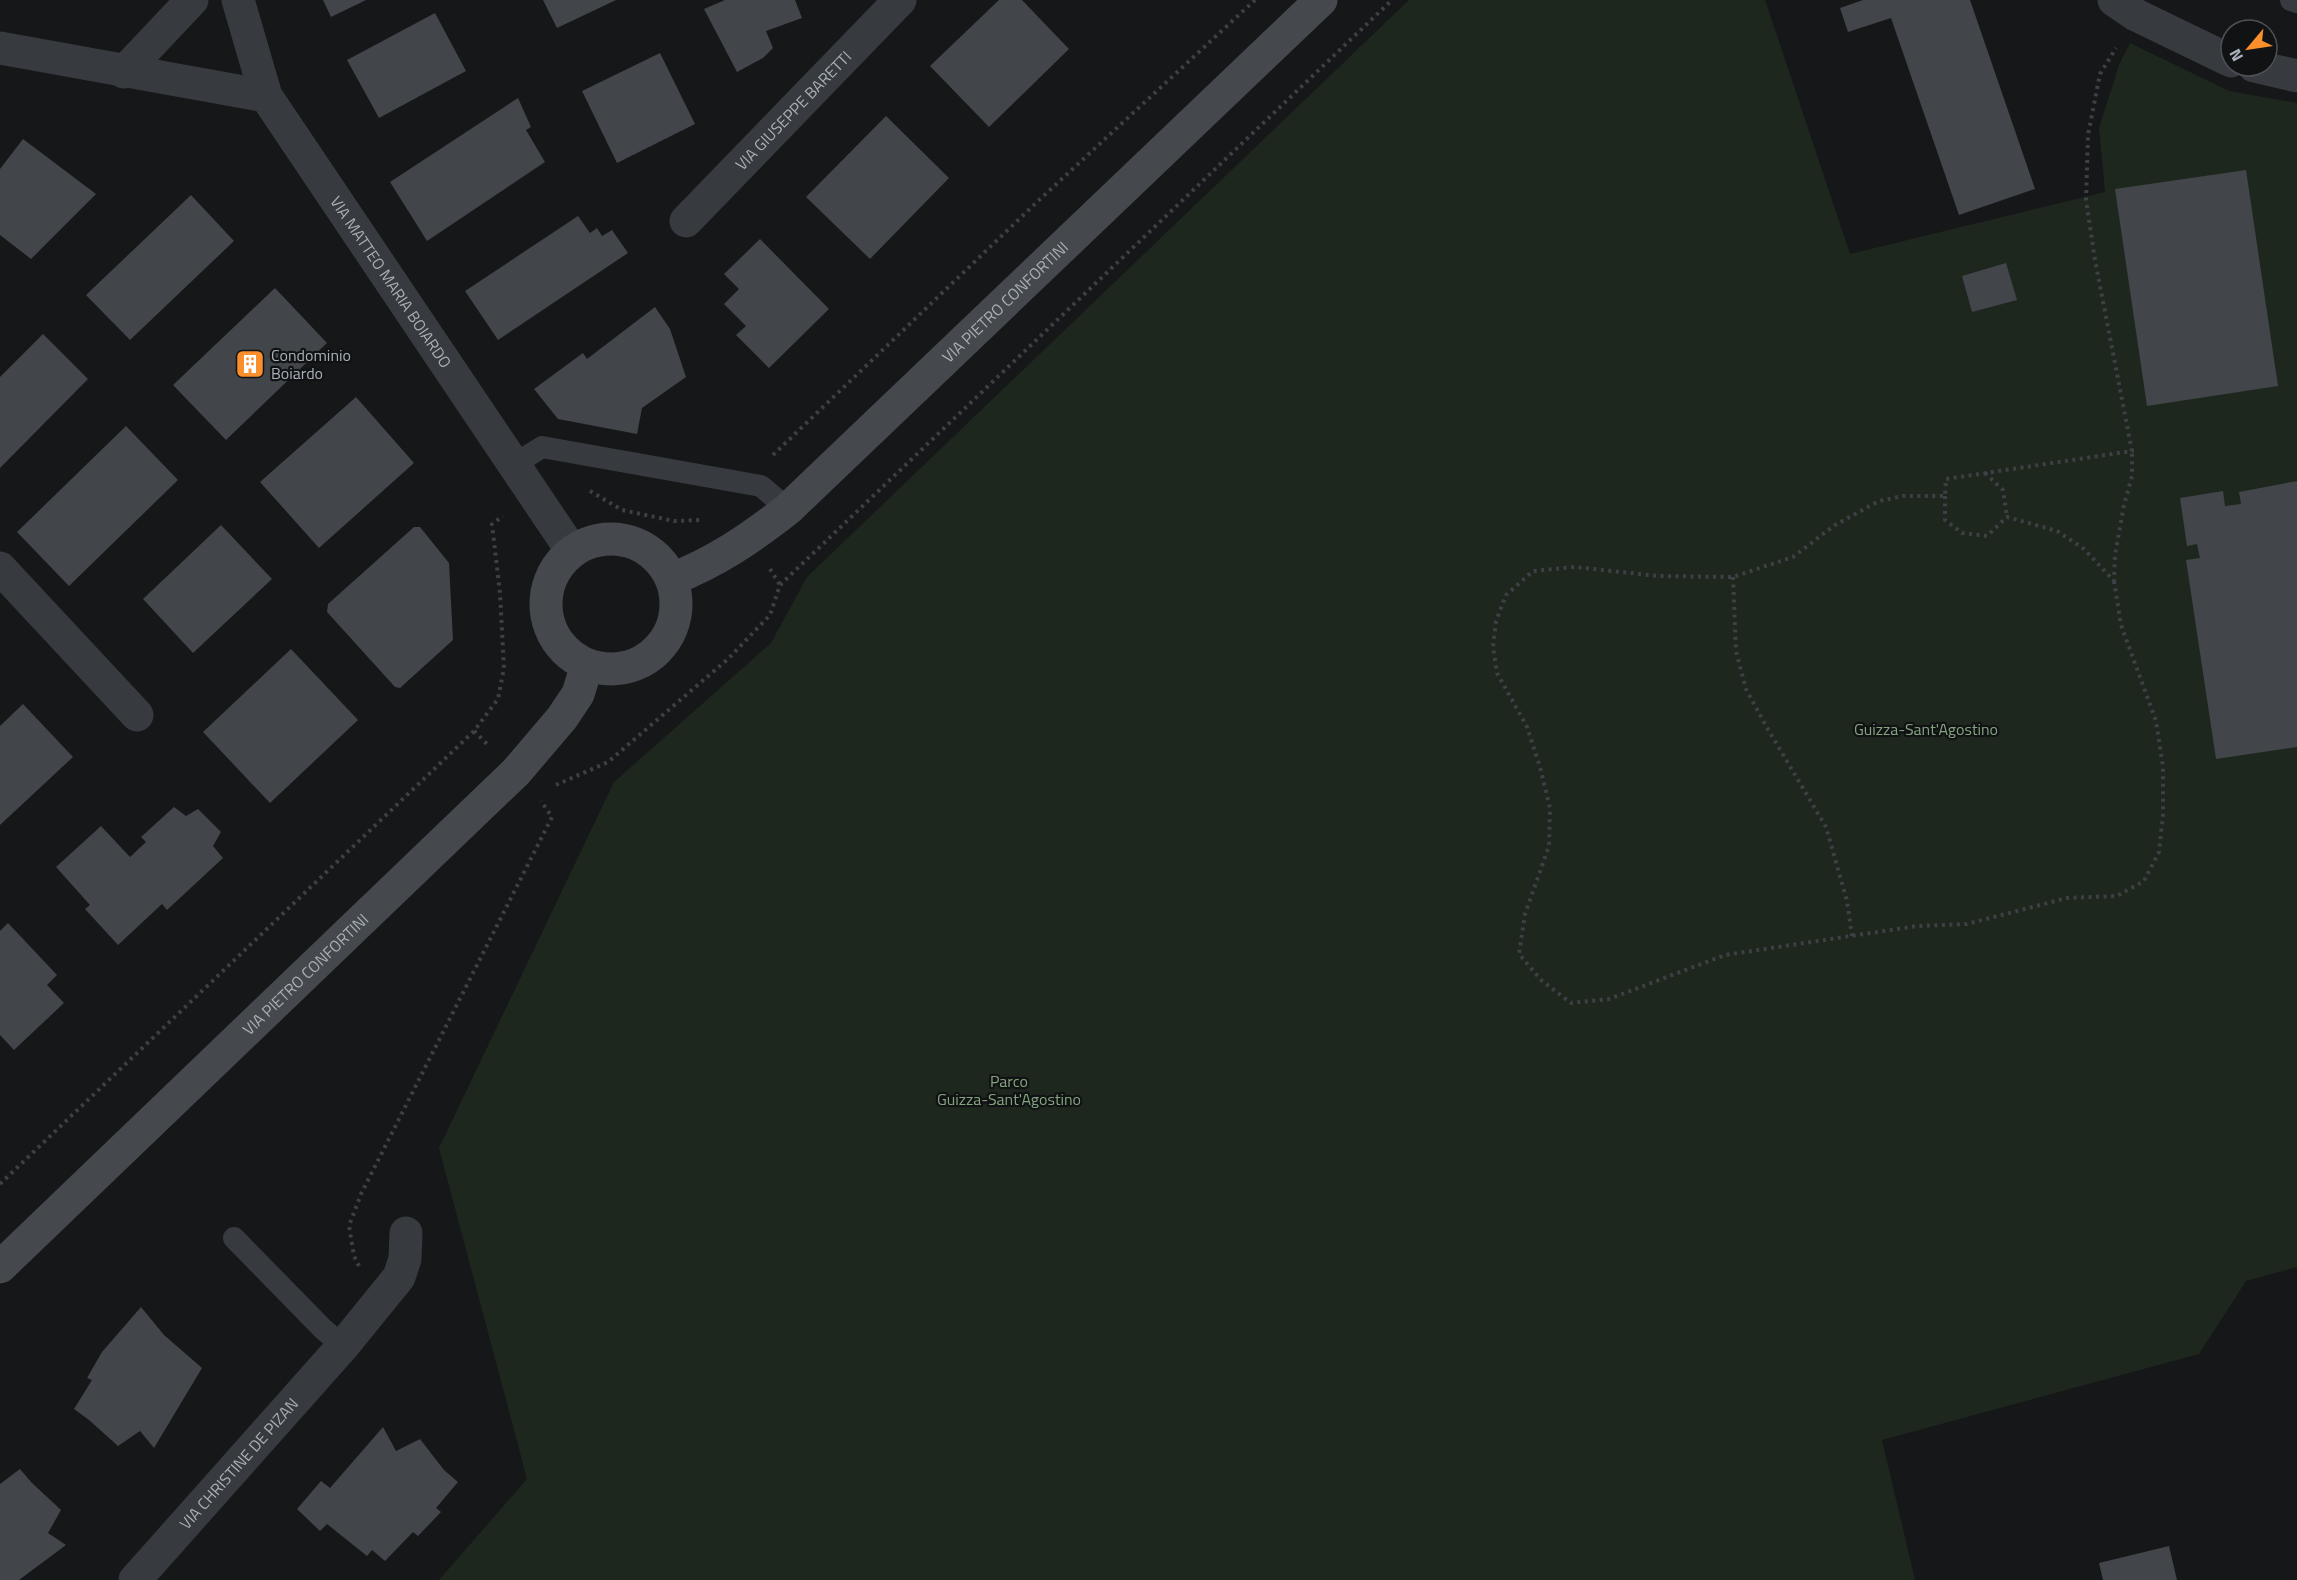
<svg xmlns="http://www.w3.org/2000/svg" width="2297" height="1580" viewBox="0 0 2297 1580" font-family="'Titillium Web',sans-serif">
<style>
.green{fill:#1e271e}
.building{fill:#424549}
.lines{fill:none;stroke-linecap:round;stroke-linejoin:round}
.path{stroke:#3d4145;stroke-width:4;stroke-dasharray:3 4.5;stroke-linecap:butt}
.service{stroke:#373a3e;stroke-width:22}
.minor{stroke:#373a3e;stroke-width:33}
.secondary{stroke:#45494e;stroke-width:33}
.labels{text-anchor:middle;stroke-width:4.5;stroke-linejoin:round;paint-order:stroke}
.street-label{font-size:16px;fill:#a8b0b9;stroke:#111214}
.poi-label{font-size:16px;fill:#a8b0b9;stroke:#111214;text-anchor:start}
.park-label{font-size:16px;fill:#83a57e;stroke:#111214}
</style>
<rect width="100%" height="100%" fill="#161719"/>
<path class="green" d="M1409,0H1765L1850,254L2105,192L2099,128L2119,65L2130,43L2229,91L2297,103V1267L2246,1281L2199,1354L1882,1440L1915,1580H439L527,1479L439,1148L614,782L771,643L807,577Z"/>
<path class="building" d="M323,0H366L331,17Z
M543,0H616L557,28Z
M725,0H795L802,18L766,31L773,48L763,58L737,72L704,9Z
M999,0H1022L1069,49L989,127L930,66Z
M1863,0H1970L2035,189L1959,215L1891,18L1848,32L1840,8Z
M435,13L466,71L379,118L347,60Z
M660,53L695,124L617,163L582,91Z
M518,98L531,127L526,130L545,162L427,241L390,182Z
M886,116L949,178L870,259L806,197Z
M23,139L96,194L31,259L0,235V169Z
M2246,170L2278,386L2147,406L2115,189Z
M191,195L234,241L130,340L86,295Z
M578,216L590,233L597,228L602,236L612,230L628,253L498,340L465,291Z
M760,239L829,309L769,368L736,335L746,326L724,304L739,289L724,274Z
M2006,263L2017,300L1972,312L1962,276Z
M275,288L327,343L226,440L173,385Z
M655,307L670,329L686,377L642,408L637,434L558,419L534,389L583,353L587,359Z
M43,334L88,379L0,468V377Z
M356,397L414,463L319,548L260,482Z
M126,426L178,480L69,586L17,532Z
M2297,481V747L2216,759L2186,560L2200,558L2197,544L2187,546L2180,498L2223,491L2225,506L2241,504L2239,492Z
M221,525L272,579L193,653L143,599Z
M414,527H420L449,563L453,640L400,688L395,687L327,612L328,604Z
M291,649L358,720L270,803L203,732Z
M23,704L73,757L0,825V726Z
M174,807L186,816L198,809L221,832L213,846L223,858L167,910L162,904L118,945L85,909L90,905L56,867L101,826L130,857L146,842L141,837Z
M8,923L57,975L47,985L64,1003L14,1050L0,1035V931Z
M141,1307L164,1335L202,1368L154,1448L140,1431L118,1446L89,1420L74,1409L92,1380L87,1378L102,1352Z
M383,1427L396,1451L420,1439L444,1470L458,1482L436,1508L441,1512L418,1536L413,1532L385,1561L372,1550L367,1556L327,1524L320,1531L297,1509L321,1481L330,1488Z
M20,1469L32,1483L61,1510L48,1533L66,1545L19,1580H0V1484Z
M2169,1546L2177,1580H2103L2099,1563Z"/>
<g class="lines">
<path class="path" d="M773,455L1037,202L1255,0
M1985,473L2003,490L2007,517
M590,491L622,510L674,521L702,520
M1945,496V520L1962,533L1987,536L2007,517L2057,531L2084,549L2114,581L2115,555L2124,505L2132,476V451
M770,569L780,585
M1733,577L1736,651L1746,689L1766,726L1826,827L1847,901L1852,936
M2114,581L2121,625L2156,721L2163,767V815L2159,852L2144,881L2117,896L2067,898L1967,924L1917,926L1725,955L1609,999L1571,1003L1541,980L1519,954L1525,914L1549,846L1550,808L1540,767L1527,727L1497,673L1493,647L1496,621L1506,595L1533,571L1575,567L1658,576L1733,577L1793,557L1835,525L1879,501L1903,496H1945L1946,479L2132,451L2095,260L2086,200L2088,135L2100,74L2116,48
M474,731L489,746
M556,785L608,762L728,659L770,615L780,585L1392,0
M0,1184L474,731L498,699L504,668L500,593L492,524L503,516
M359,1266L354,1256L349,1226L361,1194L552,817L541,801"/>
<path class="service" d="M2291,0L2297,2
M515,464L542,447L761,486L788,509
M234,1238L323,1329L343,1346"/>
<g class="minor">
<path id="s1" d="M238,0L266,96L572,551"/>
<path d="M2114,0L2136,15L2231,61"/>
<path d="M0,48L266,96"/>
<path d="M2254,66L2297,76"/>
<path d="M124,72L192,0"/>
<path id="s2" d="M686,221L900,0"/>
<path d="M0,568L137,715"/>
<path id="s3" d="M135,1580L343,1346L399,1277L405,1259L406,1233"/>
</g>
<g class="secondary">
<circle cx="611" cy="604" r="65"/>
<path id="s4" d="M672,579C716,562 751,538 788,509L1321,0"/>
<path id="s5" d="M0,1267L516,772L562,718L578,694L587,665"/>
</g>
</g>
<defs>
<g id="building-square" transform="scale(1.5)"><rect x="-9" y="-9" width="18" height="18" rx="4" fill="#fb8f2c" stroke="#111214"/><path d="M-4-6H4V6H1V3H-1V6H-4ZM-2.5-4.3h1.7v1.8h-1.7ZM.8-4.3h1.7v1.8H.8ZM-2.5-1h1.7V.8h-1.7ZM.8-1h1.7V.8H.8Z" fill="#fff"/></g>
</defs>
<g fill-rule="evenodd">
<use href="#building-square" x="250" y="364"/>
</g>
<g class="labels">
<g class="street-label">
<text dy="6" stroke="none"><textPath href="#s2" startOffset="154">VIA GIUSEPPE BARETTI</textPath></text>
<text dy="6" stroke="none"><textPath href="#s1" startOffset="324">VIA MATTEO MARIA BOIARDO</textPath></text>
<text dy="6" stroke="none"><textPath href="#s4" startOffset="436">VIA PIETRO CONFORTINI</textPath></text>
<text dy="6" stroke="none"><textPath href="#s5" startOffset="423">VIA PIETRO CONFORTINI</textPath></text>
<text dy="6" stroke="none"><textPath href="#s3" startOffset="156">VIA CHRISTINE DE PIZAN</textPath></text>
</g>
<g class="poi-label">
<text x="271" y="361">Condominio<tspan x="271" dy="18">Boiardo</tspan></text>
</g>
<g class="park-label">
<text x="1926" y="735">Guizza-Sant'Agostino</text>
<text x="1009" y="1087">Parco<tspan x="1009" dy="18">Guizza-Sant'Agostino</tspan></text>
</g>
</g>
<g transform="translate(2249 48) rotate(241)"><circle r="28" fill="#111214" stroke="#4d5156" stroke-width="1.5"/>
<path d="M0-4.5L10 22L0 15L-10 22Z" fill="#fb8f2c"/>
<text y="-9" font-size="16" font-weight="bold" text-anchor="middle" fill="#a8b0b9">N</text>
</g>
</svg>
